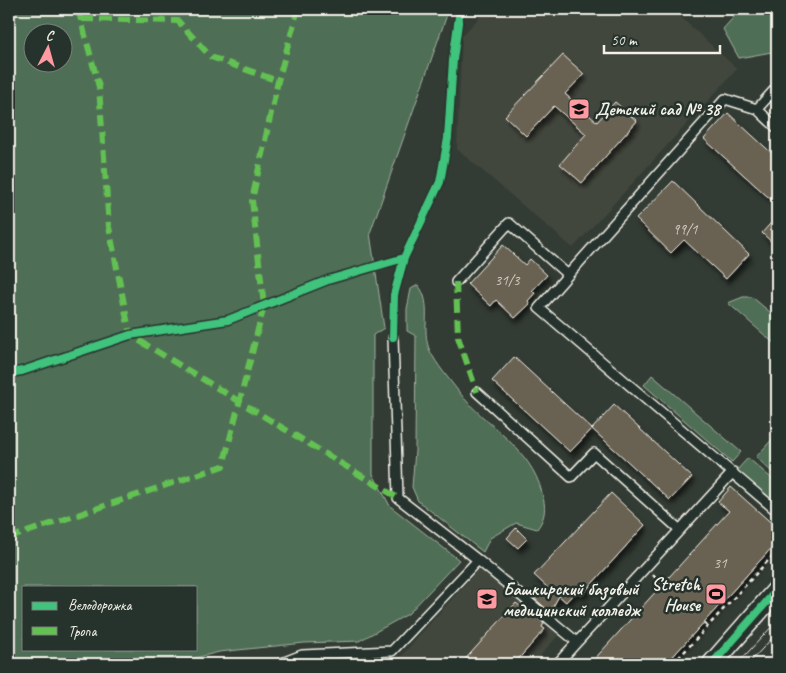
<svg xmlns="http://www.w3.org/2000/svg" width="786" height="673" viewBox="0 0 786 673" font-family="Caveat,sans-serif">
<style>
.built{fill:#43473d}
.green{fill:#4f6e57;stroke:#a2b0a0;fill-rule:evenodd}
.building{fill:#696252;stroke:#f4f1e8;filter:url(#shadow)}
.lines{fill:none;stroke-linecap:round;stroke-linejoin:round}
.service-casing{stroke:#f4f1e8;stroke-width:12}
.minor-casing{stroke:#f4f1e8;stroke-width:22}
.path{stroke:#f4f1e8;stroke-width:2.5;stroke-dasharray:4 4;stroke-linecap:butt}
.service{stroke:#26332d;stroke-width:9}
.minor{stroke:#26332d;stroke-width:19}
.tram{stroke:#f4f1e8;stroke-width:1}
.quiet{stroke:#63c152;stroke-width:6;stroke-dasharray:12 6;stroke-linecap:butt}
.cycleway-casing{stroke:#26332d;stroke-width:11}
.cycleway{stroke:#40c37c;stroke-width:8}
.labels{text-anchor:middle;stroke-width:5;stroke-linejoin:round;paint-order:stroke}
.number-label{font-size:15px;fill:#d1cdc2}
.poi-label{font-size:18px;font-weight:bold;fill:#f4f1e8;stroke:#26332d;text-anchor:start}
</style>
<defs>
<filter id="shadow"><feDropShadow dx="3" dy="5" stdDeviation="2.5" flood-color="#0009"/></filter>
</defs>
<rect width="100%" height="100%" fill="#333c34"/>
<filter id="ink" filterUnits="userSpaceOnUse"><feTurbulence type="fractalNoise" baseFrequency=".02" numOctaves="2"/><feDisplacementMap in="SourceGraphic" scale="10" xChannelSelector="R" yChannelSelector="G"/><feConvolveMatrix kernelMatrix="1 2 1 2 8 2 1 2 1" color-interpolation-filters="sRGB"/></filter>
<g filter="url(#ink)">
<path class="built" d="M487,9H548L553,13L557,9H672L737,69L573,248L457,149L462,36Z
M483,564L560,633L533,664H299L304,661L396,662Z"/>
<path class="green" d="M9,9H449L370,233L384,328L373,335V474L390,506L459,560L408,614L359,641L304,643L219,652L171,664H9ZM62,32V62H32V32ZM24,587H196V649H24Z
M741,9H777V51L739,58L723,29Z
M418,285C434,304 420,330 430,351C437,365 449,379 459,392C486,427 531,447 542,493C546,507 546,517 537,529L516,523L490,538L483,552L418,501L412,487L415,451L416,336L407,331V309L411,289Z
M743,297H752L777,318V346L728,303Z
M652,375L741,452L732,462L644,385Z
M777,434V470L774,474L756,457Z
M748,458L777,483V506L736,471Z"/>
<path class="building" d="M563,55L584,74L565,94L597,122L615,102L637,121L582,183L560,164L586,134L554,106L526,136L505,116Z
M728,113L777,158V205L704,139Z
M673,181L749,254L726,279L684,240L671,253L636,219Z
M777,216V247L762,233Z
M503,245L525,265L530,259L547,275L532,291L535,293L528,301L530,304L515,318L496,300L491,306L467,284Z
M514,357L592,429L570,452L492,381Z
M614,405L692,477L670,500L592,429Z
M731,487L777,528V542L666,664H590L729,511L718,502Z
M611,493L645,525L581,596L576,591L566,602L559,596L550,612L534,598L548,588L534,575Z
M516,528L527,539L518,548L507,538Z
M516,603L521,607L523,606L544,623L542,627L545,629L514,664H461Z"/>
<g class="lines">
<g class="service-casing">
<path id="service" d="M777,87L757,109L777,128
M568,275L539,308L777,511
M456,282L509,223L568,275L725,99L757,109
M393,337L398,498L478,560L577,642
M477,392L571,477L594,453L680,530
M279,664L302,655L392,651L478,560
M557,664L733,472"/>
</g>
<g class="minor-casing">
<path id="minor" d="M712,664L777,590"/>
</g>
<path class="path" d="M653,575L662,585
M704,623L708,627
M673,664L777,551"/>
<use href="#service" class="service"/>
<use href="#minor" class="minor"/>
<path class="tram" d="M737,664L777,621
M748,664L777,633"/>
<path class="quiet" d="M78,9L99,87L109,227L130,335L398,498
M82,19L178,21L211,57L278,81
M456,282L458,337L477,392
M9,538L223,466L264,306L252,200L278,81L298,9"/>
<g class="cycleway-casing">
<path id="cycleway" d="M393,337L394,295L404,258L440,182L448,138L453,60L460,9
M9,373L22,371L130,335L228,320L328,280L404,258
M712,664L777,590"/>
</g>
<use href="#cycleway" class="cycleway"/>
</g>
</g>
<defs>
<g id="school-square" transform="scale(1.125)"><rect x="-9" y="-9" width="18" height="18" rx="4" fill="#ff9aa2" stroke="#26332d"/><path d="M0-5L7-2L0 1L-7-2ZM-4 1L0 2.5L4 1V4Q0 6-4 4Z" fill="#111"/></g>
<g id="stadium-square" transform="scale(1.125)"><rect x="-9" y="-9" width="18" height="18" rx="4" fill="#ff9aa2" stroke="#26332d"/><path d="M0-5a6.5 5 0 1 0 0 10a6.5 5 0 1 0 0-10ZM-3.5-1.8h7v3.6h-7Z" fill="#111"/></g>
<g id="university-square" transform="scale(1.125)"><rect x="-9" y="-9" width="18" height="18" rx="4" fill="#ff9aa2" stroke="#26332d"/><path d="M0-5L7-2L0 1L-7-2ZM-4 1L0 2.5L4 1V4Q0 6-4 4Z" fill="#111"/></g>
</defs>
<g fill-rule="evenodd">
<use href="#school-square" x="579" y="109"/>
<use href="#stadium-square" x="716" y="594"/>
<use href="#university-square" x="487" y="599"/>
</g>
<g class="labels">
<g class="number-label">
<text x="685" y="234">99/1</text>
<text x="507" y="285">31/3</text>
<text x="720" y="568">31</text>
</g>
<g class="poi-label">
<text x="595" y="115">Детский сад № 38</text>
<text x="700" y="590" text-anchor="end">Stretch<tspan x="700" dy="21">House</tspan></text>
<text x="503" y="595">Башкирский базовый<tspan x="503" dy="21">медицинский колледж</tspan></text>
</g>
</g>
<rect width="786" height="673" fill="none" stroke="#26332d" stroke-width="30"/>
<rect x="15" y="15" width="756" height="643" fill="none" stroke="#f4f1e8" stroke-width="2" filter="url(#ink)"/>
<rect x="22" y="586" width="175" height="65" fill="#26332d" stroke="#787f78"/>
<rect x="32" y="602" width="25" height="8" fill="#40c37c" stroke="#787f78"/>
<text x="68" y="610" font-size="15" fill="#f4f1e8">Велодорожка</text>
<rect x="32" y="627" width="25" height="8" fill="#63c152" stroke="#787f78"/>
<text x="68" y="636" font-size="15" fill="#f4f1e8">Тропа</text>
<g transform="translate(48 48) rotate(6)"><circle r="24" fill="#26332d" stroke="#787f78"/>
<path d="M0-4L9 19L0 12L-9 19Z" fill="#ff9aa2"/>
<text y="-8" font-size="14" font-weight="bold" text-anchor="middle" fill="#f4f1e8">С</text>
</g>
<path d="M604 45v8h116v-8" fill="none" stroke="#f4f1e8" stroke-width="2.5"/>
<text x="611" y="45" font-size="15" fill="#f4f1e8" stroke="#26332d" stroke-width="4" paint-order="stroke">50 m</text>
</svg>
